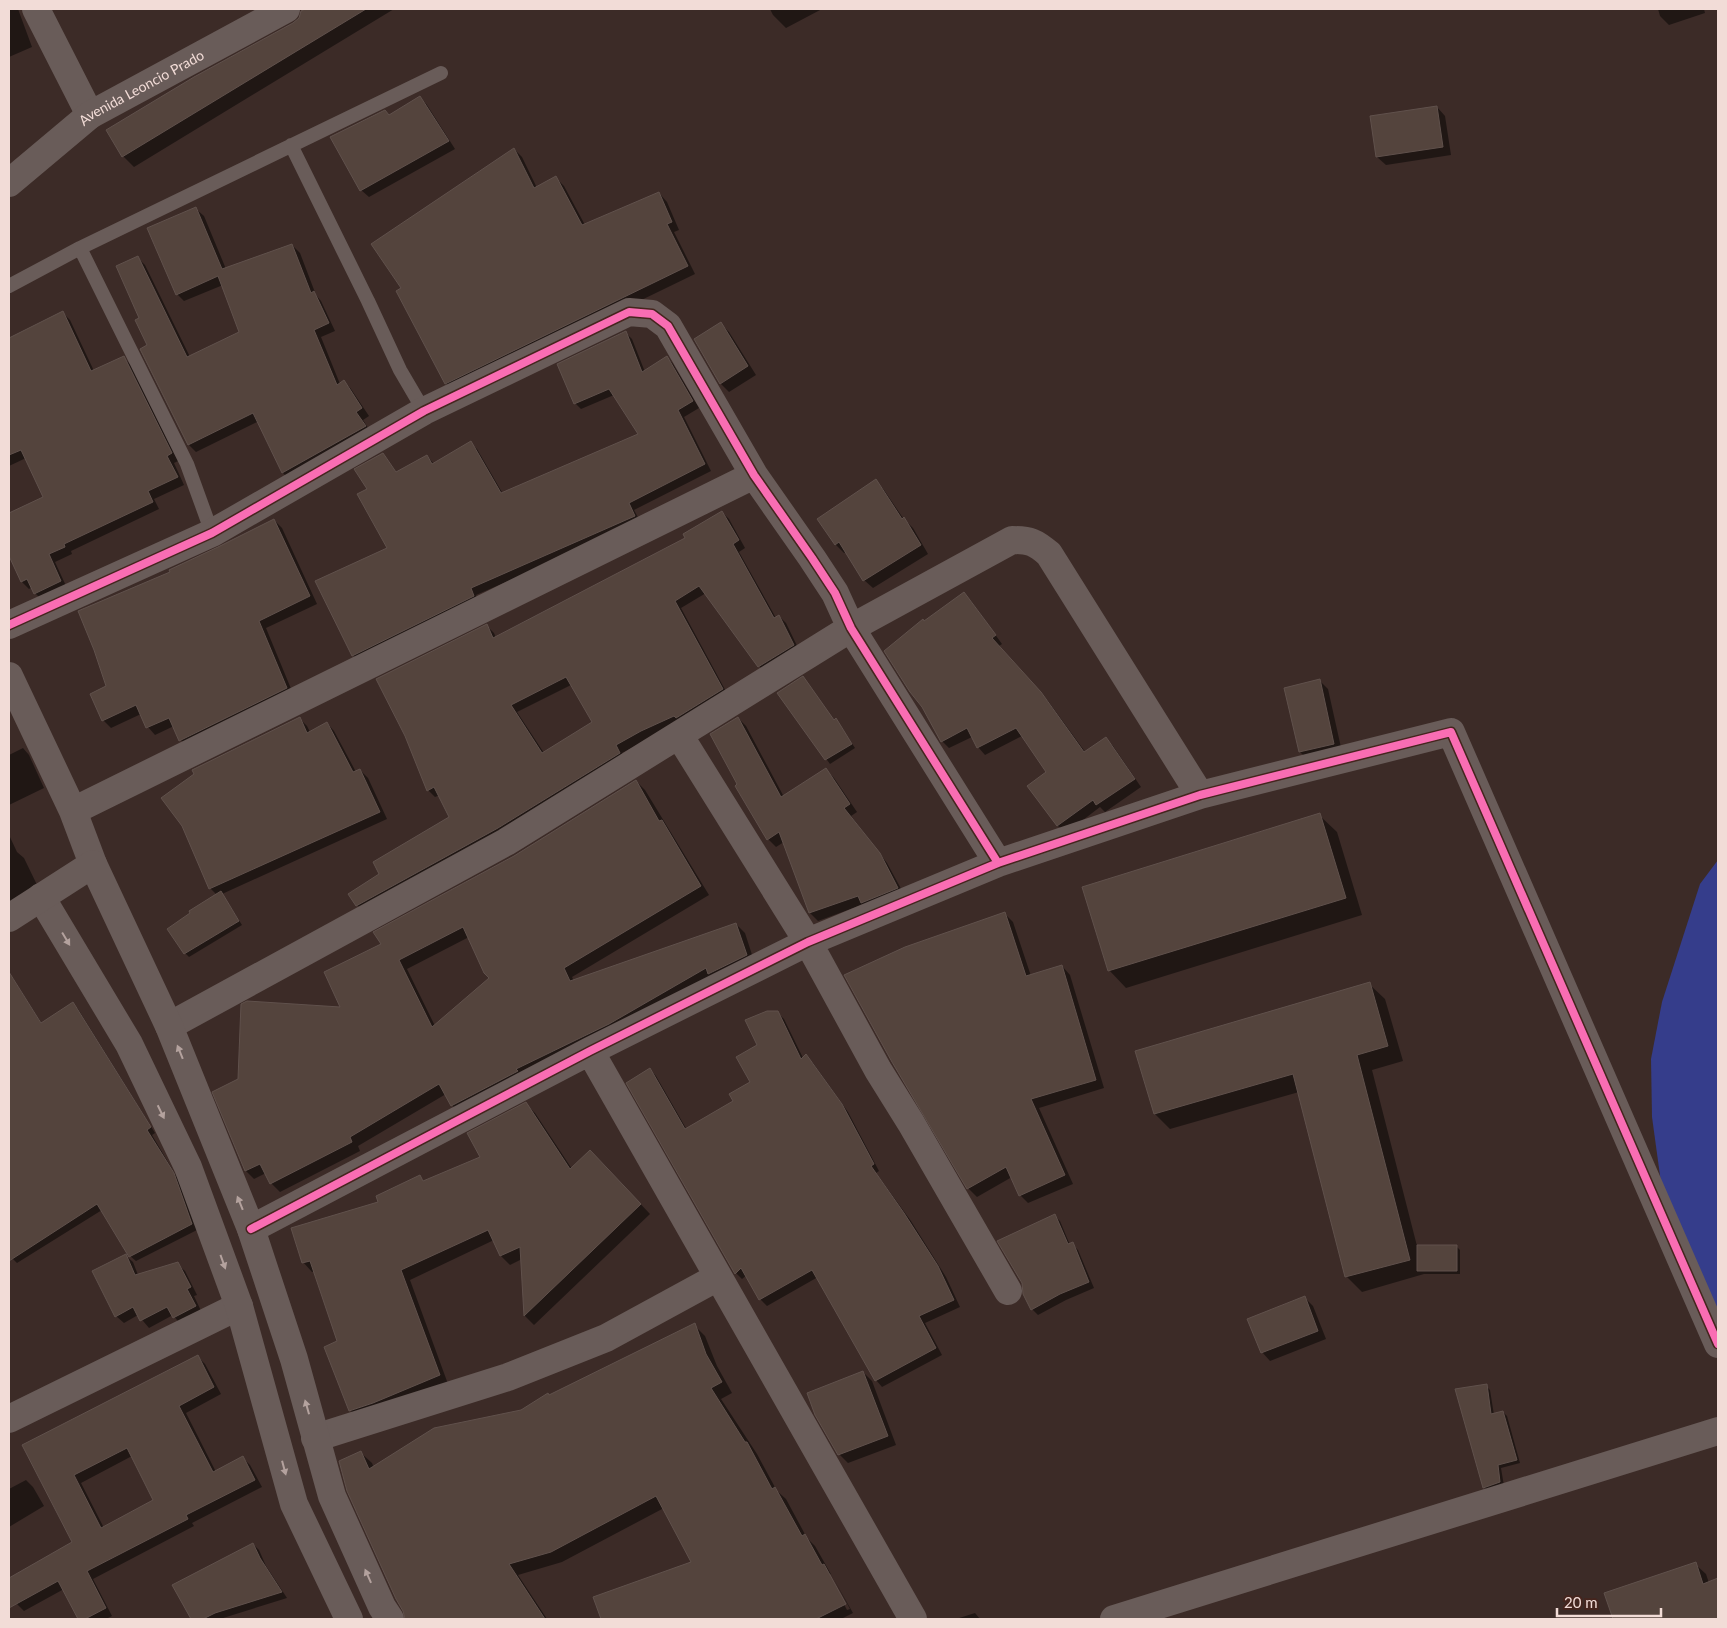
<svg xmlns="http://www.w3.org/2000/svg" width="1727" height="1628" viewBox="0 0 1727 1628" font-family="Lato,sans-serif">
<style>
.pitch{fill:#353d8b}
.shadow{fill:#0007;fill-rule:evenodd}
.building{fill:#54443d;stroke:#60514c;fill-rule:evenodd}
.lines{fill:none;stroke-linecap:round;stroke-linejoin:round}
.lane{stroke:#695c59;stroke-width:14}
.street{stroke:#695c59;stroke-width:28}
.secondary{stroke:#695c59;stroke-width:28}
.cycleway-casing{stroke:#45251e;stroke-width:11}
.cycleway{stroke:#f96db3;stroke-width:8}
.oneway{fill:#b4a29e}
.labels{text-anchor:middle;stroke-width:4;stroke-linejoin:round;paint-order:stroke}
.street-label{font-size:14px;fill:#f2dcd7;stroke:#45251e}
</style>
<rect width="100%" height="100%" fill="#3c2b27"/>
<path class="pitch" d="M1718,860V1309L1712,1302L1662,1190L1652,1117L1651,1059L1662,1002L1700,884Z"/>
<path class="shadow" d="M9,9H18L32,47L9,57Z
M308,9H394L134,167L123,156L107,131L294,24L300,18L302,12Z
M770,9H822L786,28L773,15Z
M1658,9H1704L1705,13L1669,25L1660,16Z
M420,97L427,105L455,149L369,197L361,190L385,111L390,116Z
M1437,107L1445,116L1451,155L1386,165L1377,157Z
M514,149L522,157L537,188L556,178L564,186L585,225L659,193L667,202L679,230L674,232L695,274L454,391L446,383L403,289Z
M196,209L204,216L226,269L292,245L300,253L316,295L321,301L335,331L321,337L340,384L344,381L351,389L369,416L363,420L372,434L290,480L283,473L259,421L196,452L189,445L141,349L149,346L141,318L138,258L145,265L190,357L240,333L223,285L184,301L177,294Z
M63,313L70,320L94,371L124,358L131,365L178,461L174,463L184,485L154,499L159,509L71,551L72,554L55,562L67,588L42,600L35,593L32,587L29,589L22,582L9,553V515L44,498L26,458L9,466V340Z
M721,324L729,332L756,375L729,392L721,384L695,340Z
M625,332L632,339L645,372L667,357L673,364L699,408L684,417L711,471L634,510L641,523L476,595L479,602L359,661L353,655L389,548L369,489L383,454L397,473L427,456L434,464L470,443L477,449L503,494L639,435L614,395L581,409L575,403Z
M876,481L884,490L903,518L913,528L928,554L873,588L864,580L847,551L844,553L836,545L819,519Z
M722,512L729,519L745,548L739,552L776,618L779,616L786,623L800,652L766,673L759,666L706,593L681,608L729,697L622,753L627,760L364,912L357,905L381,874L451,818L440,795L435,797L428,790L487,626L494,633L496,638L687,539ZM571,685L594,723L544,753L517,712Z
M274,520L282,528L317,604L266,628L294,696L188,748L181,740L174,726L155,735L148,727L141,714L111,728L103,720L107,687L172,573Z
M964,594L971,601L1002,644L999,646L1048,701L1086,753L1106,739L1113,746L1141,787L1105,812L1100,807L1066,833L1058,826L1029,786L1048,772L1022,736L985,755L978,747L972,737L949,748L942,741L924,622Z
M1319,680L1328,689L1342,752L1308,760L1300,752Z
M778,693L839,724L855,748L830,764Z
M299,718L307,726L310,732L327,723L334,731L356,772L360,770L368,778L387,819L222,894L242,925L189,957L185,953L217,895L210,888Z
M738,718L746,726L784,797L826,770L834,778L857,812L851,816L887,863L905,896L864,904L818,921L810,913L784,842L776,847L768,839L739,785Z
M23,748L29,755L44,788L9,805V755Z
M636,781L645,790L709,895L572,977L574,981L736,924L745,933L755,964L461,1114L452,1105L446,1094L358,1146L360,1151L280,1192L271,1183L266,1173L254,1179L246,1171L239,1079L342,1008L382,944L514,857ZM469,937L490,979L435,1026L407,969Z
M1319,815L1337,832L1362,915L1126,988L1109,970Z
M9,835L17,852L24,858L39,889L9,903Z
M1005,914L1013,922L1031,976L1062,966L1070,975L1104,1088L1039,1108L1073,1184L1028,1203L1020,1195L1012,1177L977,1197L968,1188L893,1061Z
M9,974L13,978L42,1024L73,1004L78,1009L155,1133L152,1135L178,1179L197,1230L136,1261L130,1256L102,1210L17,1263L12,1258L9,1253Z
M1369,984L1385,999L1403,1061L1372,1070L1417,1246H1456L1460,1250V1274H1424L1362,1292L1346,1276L1299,1092L1170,1129L1155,1114Z
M777,1012L784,1019L803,1058L806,1056L813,1063L848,1112L879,1171L876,1173L911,1221L946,1277L960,1307L925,1323L942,1355L882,1387L876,1380L818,1277L767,1306L760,1299L747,1275L742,1279L736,1273L650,1069L656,1076L687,1130L735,1102L752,1083L759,1046Z
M526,1104L535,1113L572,1169L599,1160L650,1214L534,1325L525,1316L522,1259L510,1265L501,1256L494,1240L410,1280L448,1384L359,1419L350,1410L339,1342L315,1271L312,1272L303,1262L380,1202L419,1176L425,1182L482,1157Z
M1054,1215L1060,1221L1070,1245L1072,1244L1078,1250L1094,1288L1066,1300L1038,1315L1032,1309L1024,1294Z
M125,1255L133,1262L138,1275L177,1264L185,1271L197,1295L194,1296L202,1313L181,1325L173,1315L149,1328L138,1315L124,1323L116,1316Z
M1305,1298L1313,1306L1326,1339L1270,1361L1262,1352Z
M694,1325L705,1336L717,1366L732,1393L721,1399L757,1454L777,1491L786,1499L807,1538L815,1546L853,1613L841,1619H743L784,1590L704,1619H602L594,1598L693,1562L664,1508L562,1562L518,1575L547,1619H407L361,1453L372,1463L374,1468L521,1411ZM828,1574H831L850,1609L847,1610Z
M197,1356L205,1364L221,1394L186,1413L216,1472L243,1458L250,1465L262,1487L192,1523L194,1526L93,1579L112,1616L106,1619H80L64,1589L24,1611L17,1604L9,1589V1580L73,1543L23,1446ZM132,1456L155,1501L104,1528L81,1483Z
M863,1372L872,1381L896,1445L848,1463L839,1454Z
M1486,1386L1490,1390L1494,1415L1503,1412L1507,1416L1520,1463L1501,1468L1504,1486L1488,1491L1484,1487Z
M26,1480L33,1487L44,1506L9,1527V1489Z
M253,1544L259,1550L266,1566L287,1598L220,1619H188L191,1618Z
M1695,1564L1706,1574L1709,1583L1718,1579V1619H1614L1606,1593Z
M975,1613L980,1619H956Z"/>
<path class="building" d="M305,9H366L122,157L106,130L194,77L293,23L299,18L301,11Z
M420,96L449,141L360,191L330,137L385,110L389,115Z
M1437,106L1443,147L1376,157L1370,116Z
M514,148L534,188L556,176L582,225L659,192L672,222L667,224L688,266L445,384L396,291L401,288L371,244Z
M196,207L222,269L292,244L311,293L314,291L329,323L314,330L337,385L344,380L362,408L356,412L366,426L282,473L253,413L188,445L140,349L147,345L135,320L139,318L116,266L138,256L187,357L239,332L218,276L176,295L147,228Z
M63,311L91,371L124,356L172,453L167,456L178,477L148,491L153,502L64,544L65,547L49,554L61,581L34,594L27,579L21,582L9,556V513L43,497L21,450L9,455V338Z
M721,322L748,366L720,384L694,339Z
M626,331L642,372L667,356L693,401L678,410L705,464L629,503L635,516L471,588L474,596L352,656L315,581L387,548L357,494L367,489L354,469L383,453L396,472L427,455L432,464L471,441L501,493L638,434L609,389L574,404L557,364Z
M876,479L902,519L904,517L921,545L863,581L839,542L835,545L817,519Z
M722,511L739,540L733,544L774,618L779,615L794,645L758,667L699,586L675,601L723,689L676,718L674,716L641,731L616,745L620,753L498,828L356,906L348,894L379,874L373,862L449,817L434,787L427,791L405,736L376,679L487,624L493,638L685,538L683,534ZM566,677L592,722L542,753L511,705Z
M274,519L310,596L259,621L287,688L179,741L169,718L146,728L136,705L102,721L90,694L106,686L94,650L78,611L170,572L169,570L218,547Z
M964,592L996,635L992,638L1041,692L1084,752L1106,737L1135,779L1096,805L1093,800L1057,826L1027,786L1046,772L1016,728L977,748L967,728L941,742L922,707L910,692L884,651L923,619L924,621Z
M803,676L834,720L836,718L852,744L825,760L777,693Z
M1320,679L1334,744L1299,752L1284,688Z
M300,717L307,733L327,722L353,772L360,769L380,812L209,889L182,826L161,798L194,774L192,770Z
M738,717L781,797L826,768L850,804L844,808L880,853L898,888L861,903L858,896L809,913L779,832L767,840L735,786L737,784L710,734Z
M636,780L659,821L662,820L701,886L564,968L570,981L736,923L747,955L708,974L706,968L609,1024L516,1069L518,1071L451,1106L439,1084L350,1137L352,1142L270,1184L260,1164L245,1171L212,1092L238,1079L241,1004L247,1001L340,1007L324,972L381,944L373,932L514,856ZM463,927L484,973L489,978L432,1027L399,960Z
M1320,813L1346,898L1108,971L1082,887Z
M221,891L239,921L184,954L167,929L190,913L189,911Z
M1005,912L1026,976L1062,965L1096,1080L1031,1099L1065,1175L1019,1196L1006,1167L967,1189L892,1062L844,975L905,947Z
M9,972L41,1023L73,1002L151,1127L147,1130L174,1173L192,1224L129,1257L97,1204L9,1261Z
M1370,982L1388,1046L1357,1055L1410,1260L1345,1277L1293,1074L1154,1114L1135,1051Z
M767,1011H778L801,1059L806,1054L842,1104L874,1164L871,1166L904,1213L938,1266L954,1300L919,1316L936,1348L875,1381L812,1270L759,1300L741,1268L735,1274L626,1083L650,1068L685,1129L733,1101L729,1094L750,1082L736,1057L757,1045L745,1020Z
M526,1102L570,1169L590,1150L641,1204L524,1316L520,1247L500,1256L488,1230L401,1270L440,1375L373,1403L349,1411L324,1347L337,1341L310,1261L302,1263L291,1228L378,1202L376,1196L420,1175L423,1181L480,1157L467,1133Z
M1055,1214L1068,1244L1073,1242L1089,1282L1060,1294L1031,1310L1023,1294L1022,1283L997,1241Z
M1417,1245H1457V1271H1417Z
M126,1254L135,1275L178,1262L191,1287L187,1289L196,1306L173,1318L167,1307L140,1321L133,1307L115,1317L92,1271Z
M1305,1296L1318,1331L1261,1353L1247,1319Z
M695,1323L706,1354L722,1382L711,1388L745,1442H747L772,1489L775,1487L802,1536L805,1534L822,1565L824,1564L846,1604L816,1619H601L593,1597L691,1562L656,1496L551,1552L509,1564L545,1619H405L403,1611L396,1599L347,1491L339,1461L361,1451L369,1469L434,1428L521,1410L548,1393L549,1395Z
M198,1355L214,1387L179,1406L213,1472L243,1456L255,1480L186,1515L188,1519L87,1571L106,1608L85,1619H78L58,1581L9,1608V1578L72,1542L22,1445ZM127,1448L153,1500L101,1528L74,1475Z
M863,1371L888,1436L838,1455L815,1415L807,1393Z
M1487,1384L1491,1414L1503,1411L1517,1460L1498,1465L1500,1482L1483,1488L1455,1389Z
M253,1543L260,1558L282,1592L215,1613L203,1619H191L172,1585Z
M1696,1562L1703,1584L1718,1578V1619H1613L1604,1593Z"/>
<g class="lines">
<path class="lane" d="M291,145L368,301L400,370L424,411
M80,248L187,464L212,533
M9,286L80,248L441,73"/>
<path class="street" d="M36,9L90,115
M9,625L212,533L424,411L629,312L652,314L668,326L754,475L812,558L835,593L851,628L998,863
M9,676L73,811L93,864
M679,735L808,942L878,1070L911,1123L1008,1291
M73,811L754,475
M169,1026L506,842L851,628L1012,540C1030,540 1035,542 1049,554L1200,795
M590,1051L913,1619
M251,1229L590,1051L808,942L998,863L1200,795L1451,732L1718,1344
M9,1419L239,1306
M315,1438L508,1377L606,1338L718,1277
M1114,1619L1718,1431"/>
<g class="secondary">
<path id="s1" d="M9,183L90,115L286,9"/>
<path d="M41,897L129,1044L188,1167L239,1306L294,1504L349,1619"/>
<path d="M9,918L93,864L169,1026L251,1229L294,1359L332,1496L382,1607L390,1619"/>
</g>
<g class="cycleway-casing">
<path id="cycleway" d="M9,625L212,533L424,411L629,312L652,314L668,326L754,475L812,558L835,593L851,628L998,863
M251,1229L590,1051L808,942L998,863L1200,795L1451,732L1718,1344"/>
</g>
<use href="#cycleway" class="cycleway"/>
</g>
<defs><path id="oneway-solid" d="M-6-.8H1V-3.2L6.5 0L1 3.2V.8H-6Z" transform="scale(1.25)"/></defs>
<g class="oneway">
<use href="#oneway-solid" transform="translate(66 939) rotate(59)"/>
<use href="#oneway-solid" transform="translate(180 1052) rotate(-112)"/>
<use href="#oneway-solid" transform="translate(161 1112) rotate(64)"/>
<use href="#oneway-solid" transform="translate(240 1203) rotate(-112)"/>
<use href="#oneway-solid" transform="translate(223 1262) rotate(70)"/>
<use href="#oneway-solid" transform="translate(307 1407) rotate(-106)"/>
<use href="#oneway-solid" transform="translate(284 1468) rotate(75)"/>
<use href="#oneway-solid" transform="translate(368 1576) rotate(-114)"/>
</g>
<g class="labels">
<g class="street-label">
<text dy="5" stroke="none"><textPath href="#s1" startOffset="164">Avenida Leoncio Prado</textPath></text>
</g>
</g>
<rect width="1727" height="1628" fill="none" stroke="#f2dcd7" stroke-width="20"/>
<path d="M1557 1608v8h104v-8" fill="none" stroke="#f2dcd7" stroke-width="2.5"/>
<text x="1564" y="1608" font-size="15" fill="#f2dcd7" stroke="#45251e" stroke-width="4" paint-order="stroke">20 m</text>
</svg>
